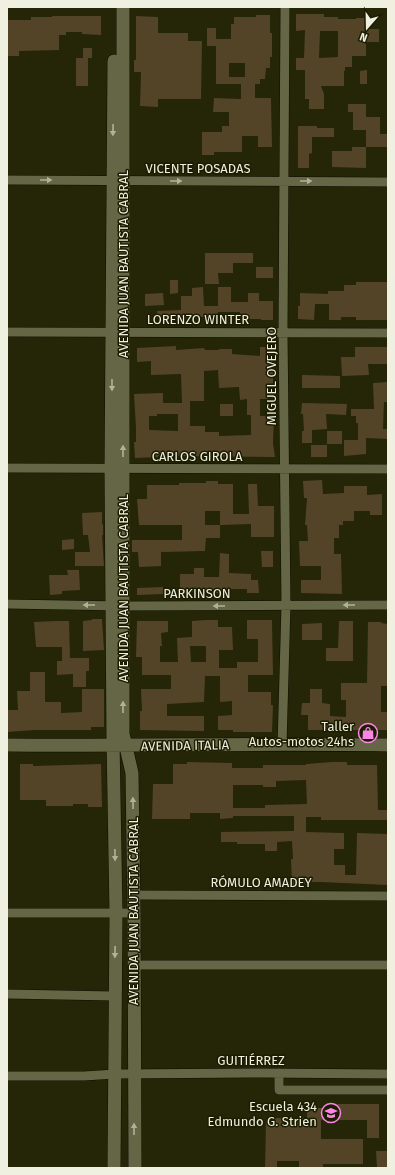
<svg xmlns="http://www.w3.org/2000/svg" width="395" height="1175" viewBox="0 0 395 1175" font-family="'Fira Sans',sans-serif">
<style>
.building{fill:#534428;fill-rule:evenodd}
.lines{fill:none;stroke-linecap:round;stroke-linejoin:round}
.street-casing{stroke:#0f0e00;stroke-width:10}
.secondary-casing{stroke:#0f0e00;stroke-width:14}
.street{stroke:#656646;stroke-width:9}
.secondary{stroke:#656646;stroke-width:13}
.oneway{fill:#b1b29a}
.labels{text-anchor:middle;stroke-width:3;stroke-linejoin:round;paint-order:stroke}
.street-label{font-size:13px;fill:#eff0df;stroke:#1c1c00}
.poi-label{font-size:13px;fill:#eff0df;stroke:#1c1c00;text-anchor:end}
</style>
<rect width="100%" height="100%" fill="#252507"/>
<path class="building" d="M296,14H324V17H338V19H356V18H365V29H379V42H366V56H352V67H345V71H344V86H321L324,94V109H309V99H305V70H296V58H304L305,30L296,31ZM320,31H338V57L319,58Z
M256,15H270V33H272V57H270V68H266L265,79H260V84H255V98H271L272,147H258V136H242V152H214V155H202V132H222V126H229V112H213L214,98L241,99V84H216V46H207V28H216V39H231V24H234V17H256ZM229,63H245V77H229Z
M52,16H101V35L82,34V32H66V35H59V50L19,51V56H7V20H31V17H52Z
M136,16L158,17V33H188V41H202L201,99H158V107L140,106L141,72H134V60H136Z
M83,48H92V58H84H88V86H76V58H83Z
M367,70V84H360V71Z
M348,104H366V117H380V134H388V147H366V130H353V112H348Z
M298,126H317V128H334V137H312V153L309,154V168H298Z
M352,147H366V168L332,167V151H352Z
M205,253H253V263H233V273H218L219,284H205Z
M256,267H273V278H256Z
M170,280H178V293L170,294Z
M356,282H388V320H356V317H341V320H329V304H315L314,320L298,319V306H300V293L328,294V291H344V285H356Z
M203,287L204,306H218V320H205L206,317H189V318H181V317L157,318V311L181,310V296H192V288Z
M218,287H231V302H248V293H259V301H273V320H261V319H240V312H218Z
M163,293L164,305L145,306V294Z
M176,346V350L204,348L205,350H219V349H232V354L260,356V347H273V387H267L268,399H260V416H274L273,443L275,457L158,456V457L135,458L134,442H136V428L134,394L163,393V403H182L181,374L151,375V361L137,362V348ZM218,370L219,388L239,387L240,400L247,399V415H251V435L219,436V432H205V426H190V401H204V371ZM157,414H178V431L149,430V416H157Z
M355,347H388V364H368L369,375L342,376L341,357H355Z
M302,375L340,376V388H302Z
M388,382V402H384L383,429H388V439L366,438V454L344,456V440H358V423H356V416H351V409H374L373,383Z
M302,403L347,404L346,415L326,414L327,429L312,430V443H302V431H304L303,414H301Z
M220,404H233V416H220Z
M327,431H342V444H327Z
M311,445H327V457H311Z
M322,480L323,494L344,493V486H367V495L382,494V515H370V511H354V521H343V525H339V538H334V554H341L342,594L301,593V580H321V566H300L299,541H308L307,525H305L307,498H304L303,481Z
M206,481H218V484H233V514H249L248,484H257L258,506H274V537H251V524L220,525V511H205V525H220V538H206L205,551L161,552V566L139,567L138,552H132V540H182V525H139L137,499H147V485H179V483H206Z
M102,512V525L103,524V535H102L104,566H75V552H90L88,535H83L82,513Z
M74,539V549L62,550V540Z
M261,551H273V567H262Z
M220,553L229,554V573L251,574V580H258L259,593H247V589H230V593H205V594L195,595V592H180V574H194V568H204V577H219Z
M67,570H79L80,590L62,591V594L50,595L49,575H68Z
M163,587V594L137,595V588Z
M92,619H102L104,650L83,651V621L92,620Z
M206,620H218V627H232L233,650H219V668H237V662H258V639H247V620H272L273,675H248V692H271V705H273L272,732H233V730H218V716L232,715V701L220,702V676H205L204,702L167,704V716H204V731L140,730V711H142L141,689H171V675H142V657H136L137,621H168V632L161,633L162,646H160V662H178L177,638L192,637V621ZM190,646H206V662H191Z
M56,621H69L70,658H89V671H86V687H73V674L57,675V661H62V647H36L34,622Z
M339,621H353V661H326V648H338Z
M368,622H381V623L388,624V686H381V712H388V730H308V715H301L302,703H310V689H322V703L330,704V716L346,717V700H341V683H367Z
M322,623V640H302V624Z
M30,672H45V702H61V713L82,712V689H104V727H91V730H35L7,732V710H18L17,691H30Z
M187,762L232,763V768H263V765H306V764L332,762H347V765H377L378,810H388V820H321V817H306V832L344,833V849H334V865H345V875H356L357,833L388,834V885L321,882H305V884L292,885L291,859H293L292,841L277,842V851H265V844H237V842H221V832L294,831V816H233V818L220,819V813H190V819H152L153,784H173V764H187ZM306,780L307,804L265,805V808H233V785H263V787H276V781Z
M20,764H33V766L101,764L102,807H88V804H73V806H46V800H20Z
M330,1104H379V1138H367V1120H321V1139H363V1164H323V1168H299V1161H277V1168H265L266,1121H271V1118H307V1108H330Z
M376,1151H388V1168H377Z"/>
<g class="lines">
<g class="street-casing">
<path id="street" d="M7,180L388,182
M7,332L388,333
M7,468L388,469
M7,604L123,606L388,605
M282,745L286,605L283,332L285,7
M134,895L388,896
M7,913H134
M134,965H388
M7,994L114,996
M279,1073V1090H388
M7,1076H84L115,1074L259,1073L388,1074"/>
</g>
<g class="secondary-casing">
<path id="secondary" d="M123,7V734L132,773L134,913L135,1168
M114,61L111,469L113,739L116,913L114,1168
M7,745C134,746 261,743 388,745"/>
</g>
<use href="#street" class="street"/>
<use href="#secondary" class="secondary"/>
</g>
<defs><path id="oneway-solid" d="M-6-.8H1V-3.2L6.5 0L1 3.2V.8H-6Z"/></defs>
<g class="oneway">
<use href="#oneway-solid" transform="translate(113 130) rotate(91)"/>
<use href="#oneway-solid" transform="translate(46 180)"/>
<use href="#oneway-solid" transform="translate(176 181)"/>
<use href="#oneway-solid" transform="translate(306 181)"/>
<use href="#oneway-solid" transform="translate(112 385) rotate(90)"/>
<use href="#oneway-solid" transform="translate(123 451) rotate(-90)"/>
<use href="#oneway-solid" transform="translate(89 605) rotate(-180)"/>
<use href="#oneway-solid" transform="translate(349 605) rotate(180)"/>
<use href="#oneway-solid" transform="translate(219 606) rotate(180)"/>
<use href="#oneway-solid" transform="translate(123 707) rotate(-90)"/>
<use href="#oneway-solid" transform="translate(133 803) rotate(-91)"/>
<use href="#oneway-solid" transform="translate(115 855) rotate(89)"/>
<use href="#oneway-solid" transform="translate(115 952) rotate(91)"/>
<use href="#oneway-solid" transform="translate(134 1129) rotate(-90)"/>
</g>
<defs>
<g id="shop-ring" transform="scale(1)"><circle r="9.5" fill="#1c1c00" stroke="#fa87e6" stroke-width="1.5"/><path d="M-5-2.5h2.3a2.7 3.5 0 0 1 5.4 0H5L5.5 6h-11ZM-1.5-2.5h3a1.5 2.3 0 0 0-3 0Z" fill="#fa87e6"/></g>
<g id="school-ring" transform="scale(1)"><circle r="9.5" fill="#1c1c00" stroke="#fa87e6" stroke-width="1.5"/><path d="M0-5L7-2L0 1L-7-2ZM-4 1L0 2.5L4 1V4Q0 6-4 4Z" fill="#fa87e6"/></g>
</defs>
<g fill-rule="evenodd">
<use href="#shop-ring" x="368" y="733"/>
<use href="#school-ring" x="331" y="1113"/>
</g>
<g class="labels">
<g class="street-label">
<text x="198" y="173">VICENTE POSADAS</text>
<text transform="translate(123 264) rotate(-90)" y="5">AVENIDA JUAN BAUTISTA CABRAL</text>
<text x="198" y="324">LORENZO WINTER</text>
<text transform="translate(271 376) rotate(-90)" y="5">MIGUEL OVEJERO</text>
<text x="197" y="461">CARLOS GIROLA</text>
<text transform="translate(123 588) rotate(-90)" y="5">AVENIDA JUAN BAUTISTA CABRAL</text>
<text x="197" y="598">PARKINSON</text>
<text transform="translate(185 745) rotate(-1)" y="5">AVENIDA ITALIA</text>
<text x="261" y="887">RÓMULO AMADEY</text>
<text transform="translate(133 911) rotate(-90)" y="5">AVENIDA JUAN BAUTISTA CABRAL</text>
<text x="251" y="1065">GUITIÉRREZ</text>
</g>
<g class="poi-label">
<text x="354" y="731">Taller<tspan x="354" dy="15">Autos-motos 24hs</tspan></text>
<text x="317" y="1111">Escuela 434<tspan x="317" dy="15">Edmundo G. Strien</tspan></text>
</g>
</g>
<rect width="395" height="1175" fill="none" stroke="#eff0df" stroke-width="16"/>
<g transform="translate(367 28) rotate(200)" stroke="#1c1c00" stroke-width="3" paint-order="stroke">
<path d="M0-3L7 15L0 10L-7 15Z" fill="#eff0df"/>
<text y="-6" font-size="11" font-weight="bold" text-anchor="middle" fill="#eff0df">N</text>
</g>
</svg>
